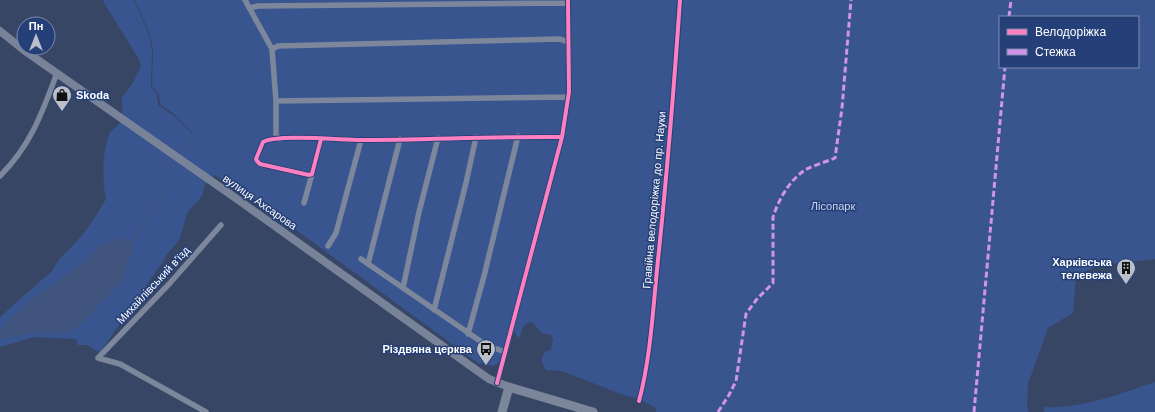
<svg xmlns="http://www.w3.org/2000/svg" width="1155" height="412" viewBox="0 0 1155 412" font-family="Arial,sans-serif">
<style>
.green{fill:#39558f;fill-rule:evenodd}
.water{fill:#40547d}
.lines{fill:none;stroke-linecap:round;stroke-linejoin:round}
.stream{stroke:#40547d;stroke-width:1.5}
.street{stroke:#7c879c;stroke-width:5.5}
.secondary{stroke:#788298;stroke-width:8}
.primary{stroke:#7b869b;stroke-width:9}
.quiet{stroke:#d193ec;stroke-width:3;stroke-dasharray:6 3;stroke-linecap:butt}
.cycleway-casing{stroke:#253f78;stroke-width:6}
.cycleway{stroke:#ff80c0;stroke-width:4}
.labels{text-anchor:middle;stroke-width:3;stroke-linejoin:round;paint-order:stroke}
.poi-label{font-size:11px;font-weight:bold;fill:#fff;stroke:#253f78;text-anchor:end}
.street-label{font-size:11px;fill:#fff;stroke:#253f78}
.park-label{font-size:11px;fill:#cad7f3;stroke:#253f78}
</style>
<rect width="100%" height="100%" fill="#384665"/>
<path class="green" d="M103,0H134L149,35L152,50L151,86L157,95L158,105L174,116L201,142L175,115L160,104L159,95L152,86L153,49L150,35L135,0H1155V259L1101,265L1076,275L1073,313L1048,328L1028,384L1027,404L1028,412H656V408L637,398L626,396L562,371L546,370L541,360L545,352L551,350L553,339L551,335L542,333L531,321L524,326L519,338L517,336L514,331H510L500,361L494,366L478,363L236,186L235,182L229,183L214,175L204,186C205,198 194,203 188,212C184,221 183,231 179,240C175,247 167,252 164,260L101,351L99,352L87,345H78L76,339L34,337L0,347V317L53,270C59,256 68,252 77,241C89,228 97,214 106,199C102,180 102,151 110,133C112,129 116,128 119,124C124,118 122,105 122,97C131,88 136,77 141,65L137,56L104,3ZM1000,17H1138V67H1000Z
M1155,382V412H1044V407C1083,409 1119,394 1155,382Z"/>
<path class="water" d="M124,237L134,245L124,274L120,283L84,321L74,330L61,333L38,332L0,339V331L4,325L27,303L81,264L100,246Z"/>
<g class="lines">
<path class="stream" d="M184,145L189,143L191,139
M175,152L180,146
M130,245L150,212L155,202L167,192C168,179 163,167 171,156"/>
<path class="street" d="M245,0L272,49L276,101V134L278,138
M249,8L258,6L568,3
M272,49L278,46L560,39L568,42
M276,101L568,97
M321,139L312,174L309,175L260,164L257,161L256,159L263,142C278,134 341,140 360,140C427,140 495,136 562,137
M0,176C31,145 42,113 57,73
M304,203L312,174
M328,246L336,233L361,140
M361,259L486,345L505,352
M368,264L400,139
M403,288L419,212L438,138
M434,310L466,183L476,137
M468,334L484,276L518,136
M497,383L562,137L569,92L568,0
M206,412L120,364L98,358L170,283L221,225"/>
<path class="secondary" d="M0,31L25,51L237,199L479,372L489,379L509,387"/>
<path class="primary" d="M502,412L509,387L593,412"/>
<path class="quiet" d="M1009,17L1011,0
M718,412L729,395L736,381L746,314L757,299L773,283V217C779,199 789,181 805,170C814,165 826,162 835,158L842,108L851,0
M974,412L1005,67"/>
<g class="cycleway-casing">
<path id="cycleway" d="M321,139L312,174L309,175L260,164L257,161L256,159L263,142C278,134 341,140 360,140C427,140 495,136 562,137
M497,383L562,137L569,92L568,0
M639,401C651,356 653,307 658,260C667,174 674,87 680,0"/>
</g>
<use href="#cycleway" class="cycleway"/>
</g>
<defs>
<g id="shop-pin" transform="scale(1)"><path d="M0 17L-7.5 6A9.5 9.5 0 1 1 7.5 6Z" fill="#b9bec9" stroke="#253f78"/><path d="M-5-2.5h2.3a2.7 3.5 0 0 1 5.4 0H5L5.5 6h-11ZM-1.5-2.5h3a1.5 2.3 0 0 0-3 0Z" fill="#111"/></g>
<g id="building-pin" transform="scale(1)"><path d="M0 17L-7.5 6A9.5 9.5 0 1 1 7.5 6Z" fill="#b9bec9" stroke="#253f78"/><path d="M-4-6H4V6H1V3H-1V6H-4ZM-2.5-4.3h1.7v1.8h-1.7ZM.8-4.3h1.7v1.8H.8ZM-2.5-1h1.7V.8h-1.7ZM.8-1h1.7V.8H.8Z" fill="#111"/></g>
<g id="bus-pin" transform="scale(1)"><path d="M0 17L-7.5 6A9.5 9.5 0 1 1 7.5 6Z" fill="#b9bec9" stroke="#253f78"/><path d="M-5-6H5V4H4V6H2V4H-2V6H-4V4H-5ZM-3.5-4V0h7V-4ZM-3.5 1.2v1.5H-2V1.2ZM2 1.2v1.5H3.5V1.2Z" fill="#111"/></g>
</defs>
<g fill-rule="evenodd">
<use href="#shop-pin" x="62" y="95"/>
<use href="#building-pin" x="1126" y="268"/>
<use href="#bus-pin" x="486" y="349"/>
</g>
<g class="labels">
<g class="poi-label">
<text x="76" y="99" text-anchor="start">Skoda</text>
<text x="1112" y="266">Харківська<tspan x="1112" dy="13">телевежа</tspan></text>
<text x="472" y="353">Різдвяна церква</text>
</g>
<g class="street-label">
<text transform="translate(654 200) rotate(-85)" y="4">Гравійна велодоріжка до пр. Науки</text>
<text transform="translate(260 202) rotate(35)" y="4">вулиця Ахсарова</text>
<text transform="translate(153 285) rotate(-47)" y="4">Михайлівський в'їзд</text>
</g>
<g class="park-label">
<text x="833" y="210">Лісопарк</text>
</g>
</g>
<rect x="999" y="16" width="140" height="52" fill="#253f78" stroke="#7c8cae"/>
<rect x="1007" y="29" width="20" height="6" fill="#ff80c0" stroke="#7c8cae"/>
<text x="1035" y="36" font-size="12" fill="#ffffff">Велодоріжка</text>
<rect x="1007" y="49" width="20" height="6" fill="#d193ec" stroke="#7c8cae"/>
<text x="1035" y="56" font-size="12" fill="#ffffff">Стежка</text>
<g transform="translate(36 36)"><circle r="19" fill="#253f78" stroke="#7c8cae"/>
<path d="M0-3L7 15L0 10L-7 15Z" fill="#b9bec9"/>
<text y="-6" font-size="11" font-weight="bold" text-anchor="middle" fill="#ffffff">Пн</text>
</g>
</svg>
